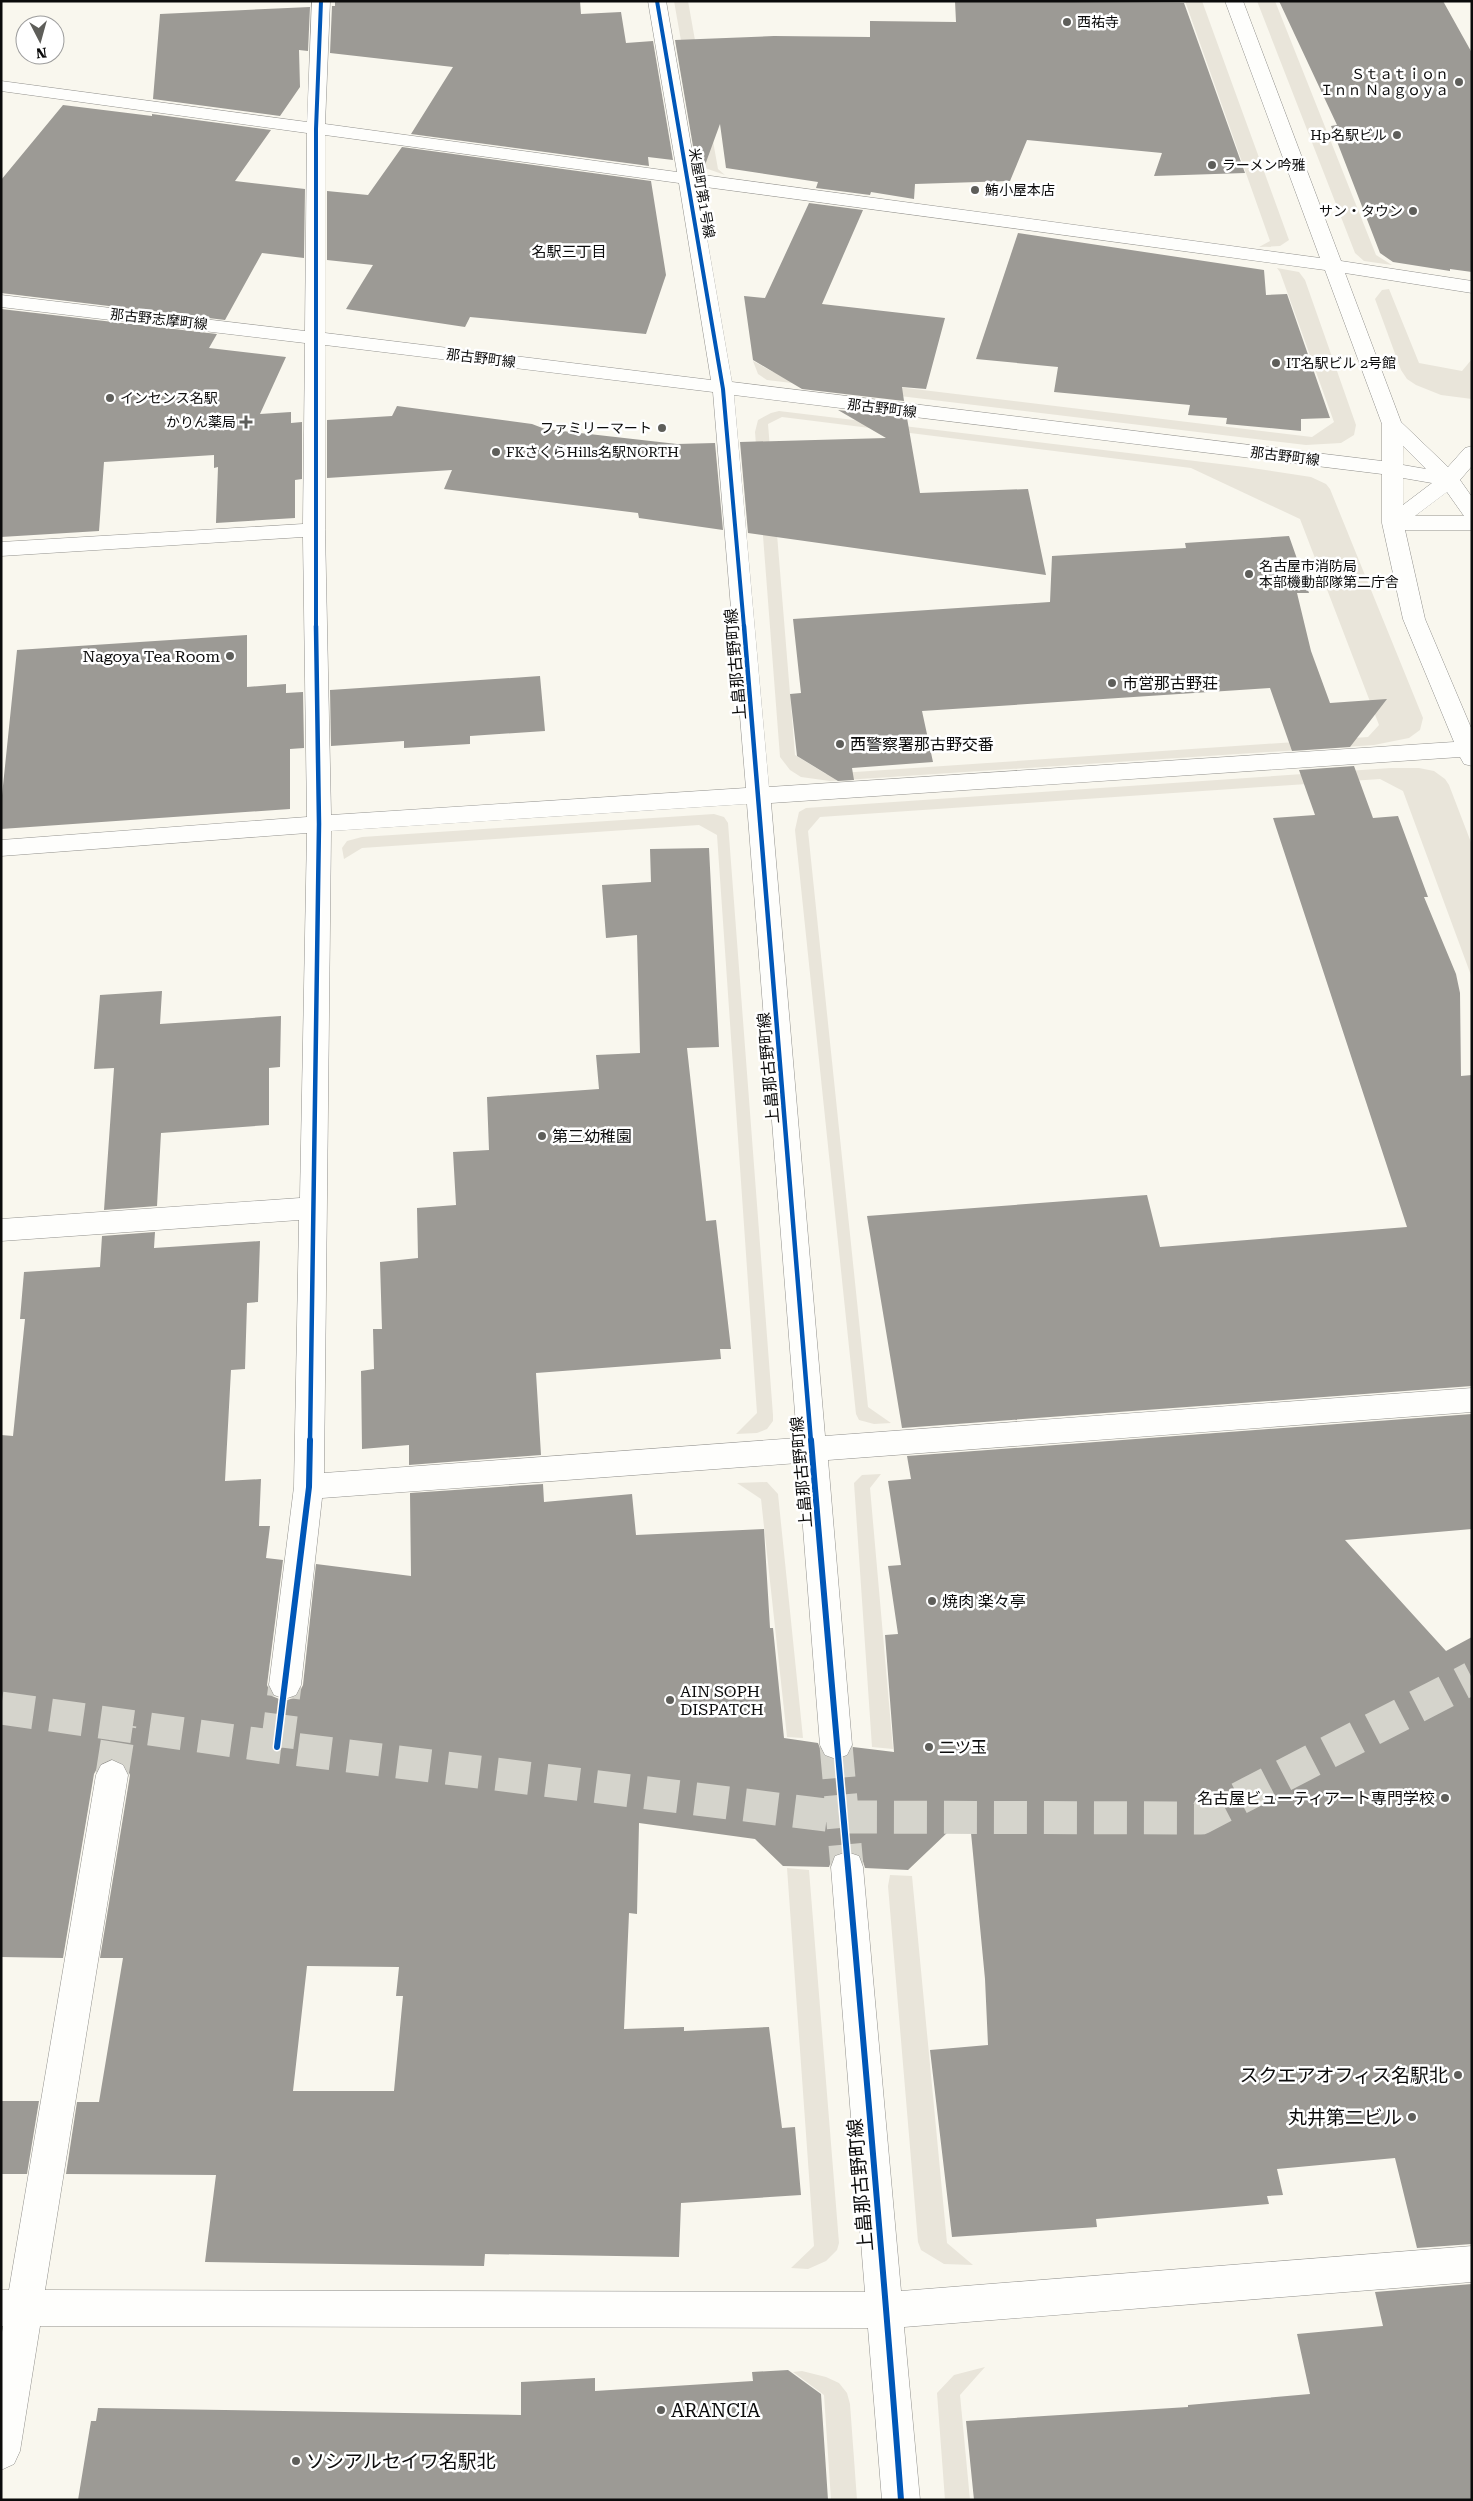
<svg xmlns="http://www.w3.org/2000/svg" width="1473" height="2501" viewBox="0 0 1473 2501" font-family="'Roboto Serif','Noto Sans JP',serif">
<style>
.plaza{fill:#e9e5da;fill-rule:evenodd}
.building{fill:#9c9a95;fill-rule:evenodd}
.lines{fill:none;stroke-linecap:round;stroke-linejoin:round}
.minor-tunnel{stroke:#d5d4cc;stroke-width:33;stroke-dasharray:33 17;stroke-linecap:butt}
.minor-casing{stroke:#92918d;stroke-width:1}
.minor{fill:#fefefc;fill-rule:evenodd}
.cycleway-far2-casing{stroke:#fff;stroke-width:6}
.cycleway-far1-casing{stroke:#fff;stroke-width:8}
.cycleway-casing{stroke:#fff;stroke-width:9}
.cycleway-far2{stroke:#0057b8;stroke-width:4}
.cycleway-far1{stroke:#0057b8;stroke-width:4.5}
.cycleway{stroke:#0057b8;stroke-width:6}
.poi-dot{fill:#5e5e5a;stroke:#fff;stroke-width:2}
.labels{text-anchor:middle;stroke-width:5;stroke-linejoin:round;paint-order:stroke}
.far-poi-label{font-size:14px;fill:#0b0b0b;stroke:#fff;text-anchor:start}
.far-street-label{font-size:14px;fill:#0b0b0b;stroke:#fff}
.far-neighbourhood-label{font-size:15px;fill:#0b0b0b;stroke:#fff}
.poi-label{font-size:16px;fill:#0b0b0b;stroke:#fff;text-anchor:start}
.street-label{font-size:16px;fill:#0b0b0b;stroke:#fff}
.near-poi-label{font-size:19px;fill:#0b0b0b;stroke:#fff;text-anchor:end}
.near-street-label{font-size:19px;fill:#0b0b0b;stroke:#fff}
</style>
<rect width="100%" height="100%" fill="#f9f7ee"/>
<path class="plaza" d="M674,1H688L718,169L725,175L705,168L701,154Z
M1185,1H1202L1289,240L1280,246L1259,247L1270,241Z
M1257,1H1275L1376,255L1392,265L1364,261L1355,253Z
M1277,268L1299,272L1305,280L1356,425L1354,435L1341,443L1306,445L767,380L758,374L753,361L773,372L1312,437L1334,422L1280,272Z
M1389,289L1419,363L1462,371L1472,359V399L1441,395L1416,385L1407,379L1401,370L1375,299L1382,290Z
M779,411L1245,467L1311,477L1326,484L1330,489L1423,718L1420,730L1409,738L1374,745L830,781L801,777L790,770L780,757L755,432L758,420L771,413ZM782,417L1191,468L1300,519L1379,725L1368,737L826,774L795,755L768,424Z
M1391,768H1419L1434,771L1445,779L1449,785L1472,845V978L1403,791L1380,779L820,817L808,831L868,1407L891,1423L874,1424L859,1420L856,1414L795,830L799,812L806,808Z
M714,814L724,817L728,823L773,1415V1421L767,1429L757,1433L736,1434L757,1413L717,835L699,825L362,848L344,859L342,848L347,841L362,837Z
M881,1474L870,1488L893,1749L872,1747L854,1483L862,1475Z
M767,1482L778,1494L803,1738L787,1737L761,1499L737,1483Z
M787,1868L809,1870L839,2243L837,2250L826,2261L808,2269L791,2268L814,2246Z
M890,1875L912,1876L947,2243L973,2265L944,2264L921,2250L918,2242L888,1886Z
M985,2367L960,2395L970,2500H945L937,2393L954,2375Z
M802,2371L826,2377L839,2383L847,2393L850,2404L857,2500H831L824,2395L793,2372Z"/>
<path class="building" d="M335,1H580L581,14L621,12L626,43L653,41L673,160L648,157L649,166L411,134L453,67L330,53L332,6H335Z
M955,1L1184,3L1245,173L1154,176L1162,153L1027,140L1010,181L915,184L914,199L871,192L870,195L816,188L818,182L726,168L720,124L705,165L696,164L675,40L774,36L870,37V21L956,22Z
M1279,1H1443L1472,53V272L1450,269V271L1393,262L1380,253L1331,126L1337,125Z
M310,7L308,51L299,50L300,87L280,116L153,99L160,14Z
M63,105L152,116V114L271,130L235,181L305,189L304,258L262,253L225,320L1,293V180Z
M402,147L651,181L666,275L646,334L470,317L465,327L346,309L373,265L327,260V191L368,195Z
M809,203L863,210L822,304L945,318L926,389L902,387L904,401L802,389L753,360L744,296L765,298Z
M1018,233L1264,270L1266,295L1287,294L1330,418L1301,419V431L1226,424L1227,418L1188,415L1190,405L1054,392L1058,367L976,359Z
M1,309L217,334L209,348L286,357L260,414L291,412V423L302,422V479L295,480V518L216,523L218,467L214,468V455L104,462L99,531L1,537Z
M397,406L532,424L545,429L677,444L715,443L723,530L639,518L638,513L444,489L452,470L327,478V420L392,416Z
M838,410L907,418L920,493L1028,489L1046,575L748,533L740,442L886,438Z
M1289,536L1309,593H1297L1311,651L1330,703L1387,699L1350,747L1292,751L1270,688L922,711L933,762L852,768L854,780L838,781L797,756L790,694L801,693L793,619L1050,602L1052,556L1186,548L1185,543Z
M247,635V687L286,684V693L303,692L304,748L290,749V809L1,829V805L17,650Z
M540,676L545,731L470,736V744L404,748V741L331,746L330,690Z
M1354,766L1373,818L1398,816L1428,897H1424L1456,974L1460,993L1461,1076L1472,1075V1386L902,1428L867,1216L1147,1195L1160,1247L1407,1227L1273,818L1315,815L1299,770Z
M709,848L719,1047L687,1048L706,1221L716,1220L731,1349H720L721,1359L536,1373L541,1455L409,1465V1445L362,1449L361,1371L374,1369L373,1329H382L380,1262L418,1258L417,1208L456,1205L453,1152L489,1150L487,1097L599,1089L596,1055L640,1053L637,935L606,938L602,885L651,882L650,849Z
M162,991L160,1024L281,1016L280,1067L269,1068V1125L161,1133L157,1206L104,1210L114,1068L94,1069L100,995Z
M155,1232L154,1248L260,1241L258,1302L247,1303L245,1369L231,1370L225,1481L261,1479L259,1526H270L266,1558L283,1560L267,1685L272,1696L284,1701L297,1697L303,1685L316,1564L411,1576L410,1493L543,1484L544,1502L632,1494L636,1535L764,1529L770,1628H773L784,1738L818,1743L823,1756L835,1761L848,1757L853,1747L894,1752L885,1635L898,1634L888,1566L901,1565L888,1481L911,1479L907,1456L1472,1414V1529L1345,1540L1446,1651L1472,1637V2244L1417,2248L1395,2158L1277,2169L1283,2195L1267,2196L1269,2204L1096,2219L1097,2227L952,2237L930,2050L988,2045L985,1979L969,1812L908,1870L865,1868L861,1855L848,1850L834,1854L829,1867L783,1866L755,1839L639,1823L637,1914L629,1913L624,2029L684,2027V2031L769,2027L782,2128L795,2127L801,2195L681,2203L679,2257L485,2254L484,2266L205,2262L216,2175L66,2174L77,2102H99L123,1958H100L130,1775L125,1764L113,1758L100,1763L94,1774L63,1958L1,1957V1435L13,1436L25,1319H20L24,1272L100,1267L102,1236ZM307,1966L399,1967L396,1996H403L394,2091H293Z
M1,2101H39L27,2174H1Z
M1472,2284V2500H974L966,2421L1188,2407V2405L1310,2394L1297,2334L1383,2326L1375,2292Z
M788,2370L821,2394L828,2500H78L91,2421H96L98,2408L521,2415V2382L595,2378V2391L753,2381L752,2372Z"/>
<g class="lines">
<path class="minor-tunnel" d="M1,1708L277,1747L842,1817L1201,1818L1472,1678
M836,1745L847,1867
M277,1747L285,1685
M112,1775L120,1724"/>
<g class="minor-casing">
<path id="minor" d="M312,1H330L325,124L677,172L648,1H666L696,174L1320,258L1225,1H1243L1341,261L1472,281V293L1345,273L1401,422L1448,467L1465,448L1472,446V466L1460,480L1472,497V530H1405L1425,619L1472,730V766L1464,764L1460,757L771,803L825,1436L1472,1388V1412L828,1460L852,1745L847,1755L836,1759L825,1755L820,1745L798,1463L322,1498L301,1685L296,1695L285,1699L274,1695L269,1685L294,1487L299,1220L1,1241V1219L300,1198L307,833L1,856V840L307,817L303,537L1,556V542L303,524L305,343L1,307V295L305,331L307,133L1,91V81L307,122ZM325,135L679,183L711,380L325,333ZM698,186L1325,270L1382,424V461L732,382ZM325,345L713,392L746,788L331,815L325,530ZM734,395L1382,474V523L1403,619L1454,742L769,787ZM1403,446L1426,469L1403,465ZM1403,478L1432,483L1403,505ZM1447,492L1464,516H1415ZM747,804L797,1438L324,1473L331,831Z
M112,1760L123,1765L128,1775L45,2290L865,2292L831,1867L835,1856L847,1852L859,1856L863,1867L901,2291L1472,2246V2282L904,2327L920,2500H882L868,2328L40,2326L20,2451L14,2464L1,2470V2338L3,2326H1V2290H9L96,1775L101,1765Z"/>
</g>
<use href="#minor" class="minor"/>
<g class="cycleway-far2-casing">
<path id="cycleway-far2" d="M657,1L723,389L744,627
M316,627V129L321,1"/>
</g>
<g class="cycleway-far1-casing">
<path id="cycleway-far1" d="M744,626L811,1442
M310,1442L319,824L316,626"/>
</g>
<g class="cycleway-casing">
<path id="cycleway" d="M811,1440C840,1794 875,2147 901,2500
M277,1747L309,1487L310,1440"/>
</g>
<use href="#cycleway-far2" class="cycleway-far2"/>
<use href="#cycleway-far1" class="cycleway-far1"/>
<use href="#cycleway" class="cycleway"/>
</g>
<g class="poi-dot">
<circle cx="1067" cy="22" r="5"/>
<circle cx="1459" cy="82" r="5"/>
<circle cx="1397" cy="135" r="5"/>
<circle cx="1212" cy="165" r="5"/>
<circle cx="975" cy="190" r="5"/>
<circle cx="1413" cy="211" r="5"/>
<circle cx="1276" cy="363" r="5"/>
<circle cx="110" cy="398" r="5"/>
<path d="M243.5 414.5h5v5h5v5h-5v5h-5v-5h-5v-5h5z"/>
<circle cx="662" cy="428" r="5"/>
<circle cx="496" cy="452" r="5"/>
<circle cx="1249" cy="574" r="5"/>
<circle cx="230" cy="656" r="5"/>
<circle cx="1112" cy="683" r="5"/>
<circle cx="840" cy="744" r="5"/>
<circle cx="542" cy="1136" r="5"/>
<circle cx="932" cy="1601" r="5"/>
<circle cx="670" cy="1700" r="5"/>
<circle cx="929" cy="1747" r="5"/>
<circle cx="1445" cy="1798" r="5"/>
<circle cx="1458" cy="2075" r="5"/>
<circle cx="1412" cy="2117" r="5"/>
<circle cx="661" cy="2410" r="5"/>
<circle cx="296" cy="2461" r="5"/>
</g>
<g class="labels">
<g class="far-poi-label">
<text x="1077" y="27">西祐寺</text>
<text x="1449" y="79" text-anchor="end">Ｓｔａｔｉｏｎ<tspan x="1449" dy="16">Ｉｎｎ Ｎａｇｏｙａ</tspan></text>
<text x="1387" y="140" text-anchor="end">Hp名駅ビル</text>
<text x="1222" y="170">ラーメン吟雅</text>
<text x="985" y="195">鮪小屋本店</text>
<text x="1403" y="216" text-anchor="end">サン・タウン</text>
<text x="1286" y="368">IT名駅ビル 2号館</text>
<text x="120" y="403">インセンス名駅</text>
<text x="236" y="427" text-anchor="end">かりん薬局</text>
<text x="652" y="433" text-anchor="end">ファミリーマート</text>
<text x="506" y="457">FKさくらHills名駅NORTH</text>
<text x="1259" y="571">名古屋市消防局<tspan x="1259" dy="16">本部機動部隊第二庁舎</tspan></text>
</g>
<g class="far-street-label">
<text transform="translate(702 193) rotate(80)" y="5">米屋町第1号線</text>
<text transform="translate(159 319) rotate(6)" y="5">那古野志摩町線</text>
<text transform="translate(481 358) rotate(7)" y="5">那古野町線</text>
<text transform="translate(882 408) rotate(7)" y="5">那古野町線</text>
<text transform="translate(1285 456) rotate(7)" y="5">那古野町線</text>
</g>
<g class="far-neighbourhood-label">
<text x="569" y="257">名駅三丁目</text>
</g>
<g class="poi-label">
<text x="220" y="662" text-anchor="end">Nagoya Tea Room</text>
<text x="1122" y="689">市営那古野荘</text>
<text x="850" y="750">西警察署那古野交番</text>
<text x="552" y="1142">第三幼稚園</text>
<text x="942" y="1607">焼肉 楽々亭</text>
<text x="680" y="1697">AIN SOPH<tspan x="680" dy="18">DISPATCH</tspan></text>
<text x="939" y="1753">二ツ玉</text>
<text x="1435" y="1804" text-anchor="end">名古屋ビューティアート専門学校</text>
</g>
<g class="street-label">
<text transform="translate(735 664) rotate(-95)" y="6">上畠那古野町線</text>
<text transform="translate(768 1068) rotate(-95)" y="6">上畠那古野町線</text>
<text transform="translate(801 1472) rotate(-95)" y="6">上畠那古野町線</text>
</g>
<g class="near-poi-label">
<text x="1448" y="2082">スクエアオフィス名駅北</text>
<text x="1402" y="2124">丸井第二ビル</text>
<text x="671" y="2417" text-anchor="start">ARANCIA</text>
<text x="306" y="2468" text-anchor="start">ソシアルセイワ名駅北</text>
</g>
<g class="near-street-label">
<text transform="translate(860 2185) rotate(-95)" y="7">上畠那古野町線</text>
</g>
</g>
<rect width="1473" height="2501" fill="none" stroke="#0b0b0b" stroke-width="5"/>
<g transform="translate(40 40) rotate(174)"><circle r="24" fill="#ffffff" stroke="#9d9d9d"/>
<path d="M0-4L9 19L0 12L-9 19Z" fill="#5e5e5a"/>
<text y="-8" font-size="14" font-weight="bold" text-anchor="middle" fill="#0b0b0b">N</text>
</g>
</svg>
